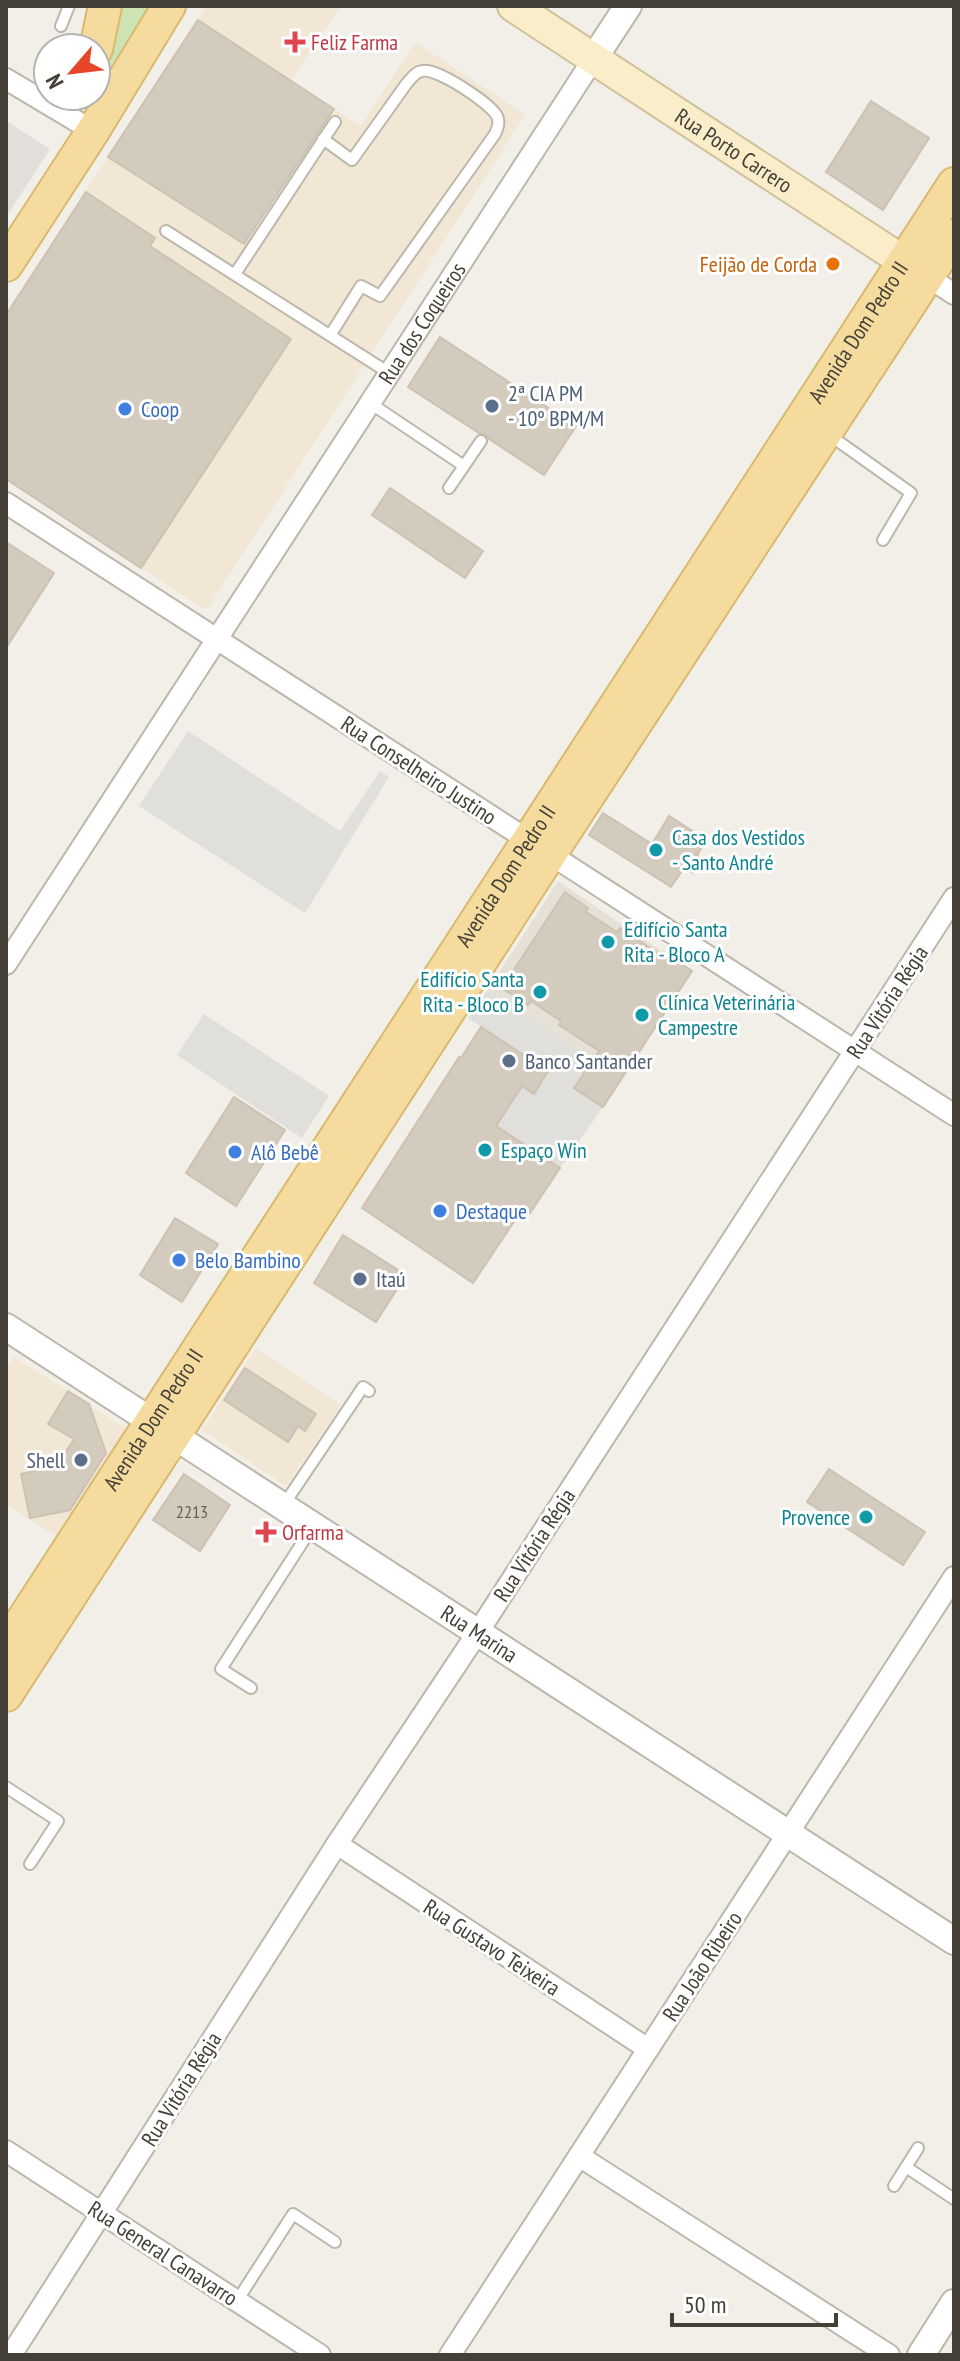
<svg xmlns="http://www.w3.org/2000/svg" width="960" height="2361" viewBox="0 0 960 2361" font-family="'PT Sans Narrow',sans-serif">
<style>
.residential{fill:#e6e1d6}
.commercial{fill:#f2e6d5}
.industrial{fill:#e2ded9}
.grass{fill:#cee3b4}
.parking{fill:#e1dfdc}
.building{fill:#d3cbbe;stroke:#cdc2b2;stroke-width:2}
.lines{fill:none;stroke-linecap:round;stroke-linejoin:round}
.service-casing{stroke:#bdb7ab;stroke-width:14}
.minor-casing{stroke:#bdb7ab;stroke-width:24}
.tertiary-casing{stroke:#bdb7ab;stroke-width:30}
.secondary-casing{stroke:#cec19b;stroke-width:34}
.primary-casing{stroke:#d9b96f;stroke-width:36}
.service{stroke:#fff;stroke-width:10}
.minor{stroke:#fff;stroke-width:20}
.tertiary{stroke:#fff;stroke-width:26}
.secondary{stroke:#faeeca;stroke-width:30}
.primary{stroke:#f5dc9e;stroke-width:32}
.health-dot{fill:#e0444e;stroke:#fff;stroke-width:3}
.food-dot{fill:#e8710a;stroke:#fff;stroke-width:3}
.service-dot{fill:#5c6f8a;stroke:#fff;stroke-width:3}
.shop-dot{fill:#3f7fe0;stroke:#fff;stroke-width:3}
.culture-dot{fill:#0f9aa8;stroke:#fff;stroke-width:3}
.labels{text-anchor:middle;stroke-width:6;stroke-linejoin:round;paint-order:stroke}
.number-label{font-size:18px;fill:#686359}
.health-label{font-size:22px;fill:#be3a42;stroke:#fff;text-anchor:start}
.street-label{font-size:22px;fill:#454037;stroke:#fff}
.food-label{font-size:22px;fill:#c56008;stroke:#fff;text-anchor:end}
.service-label{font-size:22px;fill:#4e5e75;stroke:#fff;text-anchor:start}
.shop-label{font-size:22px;fill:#366cbe;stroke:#fff;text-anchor:start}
.culture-label{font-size:22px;fill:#0d838f;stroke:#fff;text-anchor:start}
</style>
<rect width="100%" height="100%" fill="#f2efe8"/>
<path class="residential" d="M558,881L663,952L593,1060L487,991Z"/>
<path class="commercial" d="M207,6H341L291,80L198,20Z
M415,42L525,115L208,608H202L6,479V315L108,157L244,244L334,109L361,126Z
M256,1348L341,1405L286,1486L202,1430Z
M14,1357L128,1430L56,1536L6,1505V1369Z"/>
<path class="industrial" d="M6,121L50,149L6,217Z"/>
<path class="grass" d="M123,6H158L106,83L103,79Z"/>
<path class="parking" d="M188,731L340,831L380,771L389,777L305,913L139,806Z
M487,991L593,1060L574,1088L603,1107L560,1168L496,1126L469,1050L534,1093L548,1072L468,1018Z
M204,1014L329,1096L302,1138L177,1055Z"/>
<path class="building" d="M198,20L334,109L244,244L108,157Z
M871,101L929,138L883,210L826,172Z
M86,192L155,238L150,246L291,339L141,568L6,479V315Z
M440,337L576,426L544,475L489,439L485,434L479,433L408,387Z
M390,488L483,551L465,578L372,515Z
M6,542L54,573L6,648Z
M603,813L652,844L669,816L706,840L697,855L702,859L693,873L684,868L671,887L589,835Z
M565,892L588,908L586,912L617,932L620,928L661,955L663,952L692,971L603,1107L574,1088L599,1051L559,1025L561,1021L531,1001L528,1005L502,988Z
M481,1027L548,1071L534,1094L522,1086L496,1126L560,1168L530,1213L523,1208L473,1283L362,1208L459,1057L461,1058Z
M234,1097L285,1130L236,1206L186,1173Z
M175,1218L218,1244L182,1302L140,1275Z
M343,1235L406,1275L376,1322L314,1283Z
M245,1368L316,1414L305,1431L298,1426L288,1442L224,1400Z
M68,1391L89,1404L106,1453L70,1510L30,1518L21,1474L57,1466L74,1439L48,1424Z
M829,1469L925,1532L903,1565L807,1502Z
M184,1474L230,1505L200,1551L153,1520Z"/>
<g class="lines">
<g class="service-casing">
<path id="service" d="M61,26L69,6
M323,139L352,160L407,83C412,78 415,72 422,71C436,67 490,103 497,116C500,122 498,128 495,134L380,296L361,286L331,334
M166,231L389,373
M235,274L335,122
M370,403L464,466
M828,434L911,493L883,540
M449,488L481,441
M283,1506L363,1387L369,1391
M251,1688L221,1669L313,1526
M6,1787L58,1821L30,1864
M906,2167L954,2199
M894,2186L918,2148
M237,2301L293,2214L335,2242"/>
</g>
<g class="minor-casing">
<g id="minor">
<path d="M6,79L93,131"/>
<path d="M928,277L954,294"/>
<path d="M6,503L954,1115"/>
<path id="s1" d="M6,964L594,58"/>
<path d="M337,1844L648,2049"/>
<path d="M6,2151L320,2355"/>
<path d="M579,2156L889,2355"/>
<path d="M11,2355L337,1844L478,1632L954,898"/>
<path d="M450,2355L954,1577"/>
</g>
</g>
<g class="tertiary-casing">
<g id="tertiary">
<path d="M594,58L628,6"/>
<path id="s2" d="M6,1327L954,1941"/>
<path d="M921,2355L954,2303"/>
</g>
</g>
<g class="secondary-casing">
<g id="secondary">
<path id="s3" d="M513,6L923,274"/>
</g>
</g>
<g class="primary-casing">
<g id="primary">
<path d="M96,49L105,6"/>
<path d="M6,265L93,131L169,6"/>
<path id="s4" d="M6,1646L954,184"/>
<path d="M6,1695L550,854L954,236"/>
</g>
</g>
<use href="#service" class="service"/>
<use href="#minor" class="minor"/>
<use href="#tertiary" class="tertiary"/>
<use href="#secondary" class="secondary"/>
<use href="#primary" class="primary"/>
</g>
<g class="health-dot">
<path d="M291 30h8v8h8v8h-8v8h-8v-8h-8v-8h8z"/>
<path d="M262 1520h8v8h8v8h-8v8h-8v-8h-8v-8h8z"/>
</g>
<circle class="food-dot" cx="833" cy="264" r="8"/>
<g class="service-dot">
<circle cx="492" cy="406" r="8"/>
<circle cx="509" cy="1061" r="8"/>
<circle cx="360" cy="1279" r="8"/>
<circle cx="81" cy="1460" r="8"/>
</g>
<g class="shop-dot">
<circle cx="125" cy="409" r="8"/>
<circle cx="235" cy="1152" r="8"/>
<circle cx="440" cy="1211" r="8"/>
<circle cx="179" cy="1260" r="8"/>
</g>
<g class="culture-dot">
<circle cx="656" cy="850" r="8"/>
<circle cx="608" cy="942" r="8"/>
<circle cx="540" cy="992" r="8"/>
<circle cx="642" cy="1015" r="8"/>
<circle cx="485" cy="1150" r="8"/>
<circle cx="866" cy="1517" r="8"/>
</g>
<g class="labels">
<g class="number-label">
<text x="192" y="1518">2213</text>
</g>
<g class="health-label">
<text x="311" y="50">Feliz Farma</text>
<text x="282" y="1540">Orfarma</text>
</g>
<g class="street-label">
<text dy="8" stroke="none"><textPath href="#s3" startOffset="264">Rua Porto Carrero</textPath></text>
<text dy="8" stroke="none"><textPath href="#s1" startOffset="764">Rua dos Coqueiros</textPath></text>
<text dy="8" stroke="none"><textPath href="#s4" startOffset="1566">Avenida Dom Pedro II</textPath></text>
<text transform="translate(419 770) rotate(33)" y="8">Rua Conselheiro Justino</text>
<text dy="8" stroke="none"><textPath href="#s4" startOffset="918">Avenida Dom Pedro II</textPath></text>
<text transform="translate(887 1002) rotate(-57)" y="8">Rua Vitória Régia</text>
<text dy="8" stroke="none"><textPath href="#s4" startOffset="270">Avenida Dom Pedro II</textPath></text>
<text transform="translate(534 1545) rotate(-57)" y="8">Rua Vitória Régia</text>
<text dy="8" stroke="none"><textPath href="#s2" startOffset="564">Rua Marina</textPath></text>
<text transform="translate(492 1947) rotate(33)" y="8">Rua Gustavo Teixeira</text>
<text transform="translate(702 1966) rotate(-57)" y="8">Rua João Ribeiro</text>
<text transform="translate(181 2089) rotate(-58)" y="8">Rua Vitória Régia</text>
<text transform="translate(163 2253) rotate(33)" y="8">Rua General Canavarro</text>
</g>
<g class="food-label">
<text x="817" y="272">Feijão de Corda</text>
</g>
<g class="service-label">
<text x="508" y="401">2ª CIA PM<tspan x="508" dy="25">- 10º BPM/M</tspan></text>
<text x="525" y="1069">Banco Santander</text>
<text x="376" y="1287">Itaú</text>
<text x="65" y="1468" text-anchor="end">Shell</text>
</g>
<g class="shop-label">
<text x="141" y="417">Coop</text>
<text x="251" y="1160">Alô Bebê</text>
<text x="456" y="1219">Destaque</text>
<text x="195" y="1268">Belo Bambino</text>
</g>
<g class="culture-label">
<text x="672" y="845">Casa dos Vestidos<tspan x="672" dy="25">- Santo André</tspan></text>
<text x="624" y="937">Edifício Santa<tspan x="624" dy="25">Rita - Bloco A</tspan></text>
<text x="524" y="987" text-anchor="end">Edifício Santa<tspan x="524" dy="25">Rita - Bloco B</tspan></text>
<text x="658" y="1010">Clínica Veterinária<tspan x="658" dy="25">Campestre</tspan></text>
<text x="501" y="1158">Espaço Win</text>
<text x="850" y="1525" text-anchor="end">Provence</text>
</g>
</g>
<rect width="960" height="2361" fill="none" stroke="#454037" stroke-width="16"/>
<g transform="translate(72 72) rotate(242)"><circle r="38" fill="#ffffff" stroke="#b5b3af" stroke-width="2"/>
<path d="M0-6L14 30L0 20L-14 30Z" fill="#e7462a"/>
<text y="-12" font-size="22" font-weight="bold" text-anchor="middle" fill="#454037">N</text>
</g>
<path d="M672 2313v12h164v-12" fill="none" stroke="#454037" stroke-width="4"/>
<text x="684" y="2313" font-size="24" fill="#454037" stroke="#ffffff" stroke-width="6" paint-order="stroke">50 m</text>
</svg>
